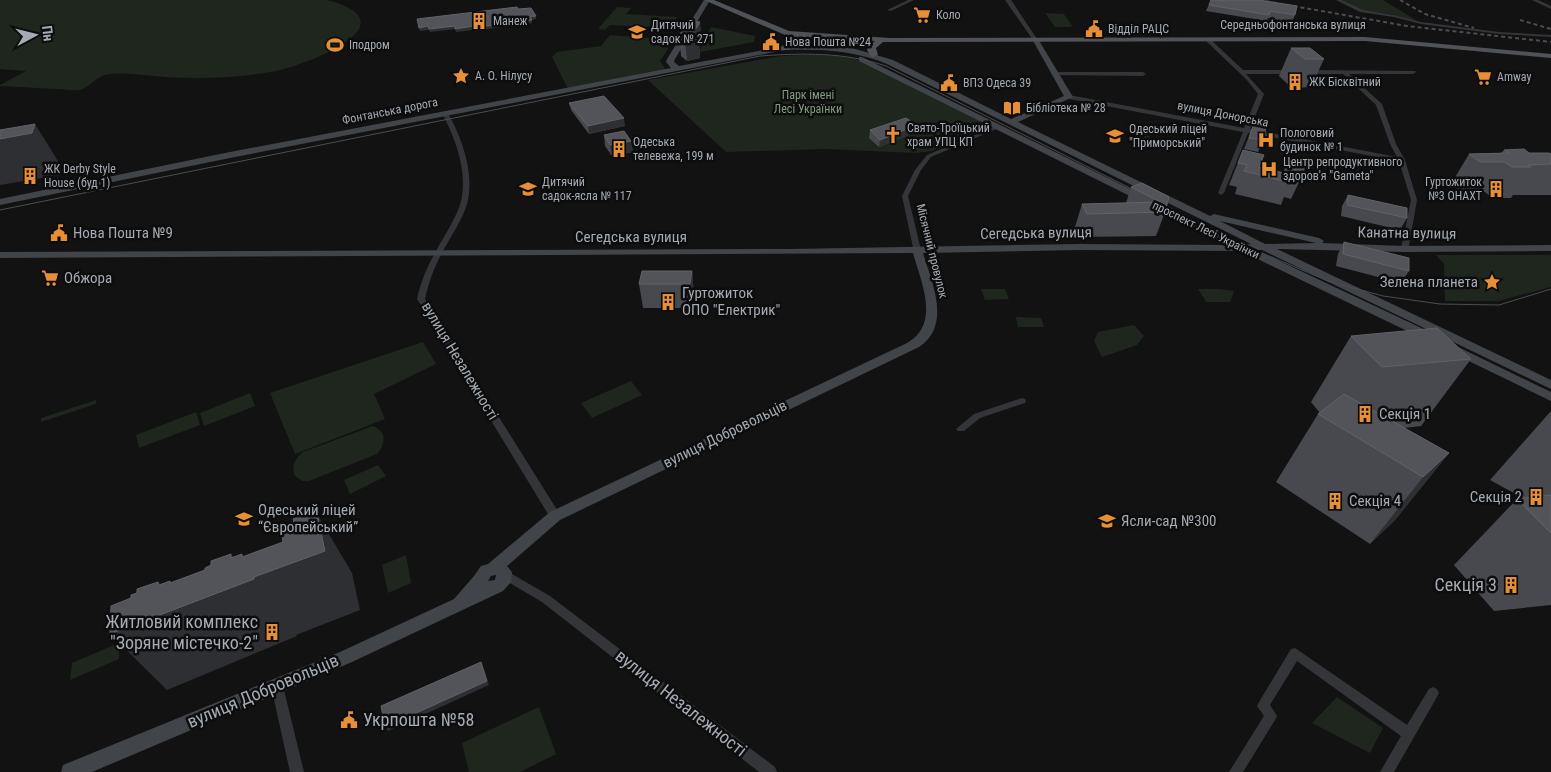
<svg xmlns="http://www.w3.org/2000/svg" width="1551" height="772" viewBox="0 0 1551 772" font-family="'Roboto Condensed',sans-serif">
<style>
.green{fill:#1e261e}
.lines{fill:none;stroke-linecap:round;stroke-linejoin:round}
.street{fill:#333538;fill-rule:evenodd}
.secondary{fill:#414448;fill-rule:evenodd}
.primary{fill:#4f5257;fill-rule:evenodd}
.tram{stroke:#4a4d51;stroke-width:1}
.rail{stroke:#4a4d51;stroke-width:2;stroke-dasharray:4 3;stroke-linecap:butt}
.wall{fill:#48494e}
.shaded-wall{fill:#2e2f32}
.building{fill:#525459;stroke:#5f6267}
.labels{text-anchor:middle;stroke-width:5;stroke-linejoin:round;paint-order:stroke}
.far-poi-label{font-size:12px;fill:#a4abb3;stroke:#0d0d0e;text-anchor:start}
.far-street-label{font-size:12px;fill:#a4abb3;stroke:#0d0d0e}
.far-park-label{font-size:12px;fill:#7f9d7c;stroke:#0d0d0e}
.poi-label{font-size:15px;fill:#a4abb3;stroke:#0d0d0e;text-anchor:start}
.street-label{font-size:15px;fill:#a4abb3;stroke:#0d0d0e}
.near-poi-label{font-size:18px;fill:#a4abb3;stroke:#0d0d0e;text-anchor:end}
.near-street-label{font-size:18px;fill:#a4abb3;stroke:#0d0d0e}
</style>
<rect width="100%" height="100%" fill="#121213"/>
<path class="green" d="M0,0H327C414,23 309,64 276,71C240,78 203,79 166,77C148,76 128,72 110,74C99,74 90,87 80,90C73,91 64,89 57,89C38,88 19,87 0,86V85L26,71L0,69Z
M1340,0H1383L1419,22L1391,14L1364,11Z
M617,7L631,8L626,14L677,17L669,28L610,25L605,30L598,29Z
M1045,13L1064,14L1073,27H1055Z
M711,27L755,36L754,42L700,52L699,51Z
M610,35L674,40L660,61L666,70L568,89L552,57L557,52L601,46Z
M820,54L853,58L873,66L987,125L943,146L932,151L916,153L826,149L726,152L648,80L781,56Z
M1143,134L1169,145L1160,150L1134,139Z
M1436,255H1551V287L1498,301H1445L1444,264Z
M981,289H1005L1009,299L985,300Z
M1198,289H1219L1234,291L1230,302H1206Z
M1016,317L1041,318L1044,327H1018Z
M1134,325L1144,336L1137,345L1102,357L1094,341L1098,332Z
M423,342L436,364L374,394L385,419L295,454L270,393Z
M631,381L642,395L592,418L581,403Z
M250,393L255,406L204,426L200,413Z
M96,400V404L41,422V418Z
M196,412L200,425L139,448L136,435Z
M373,426C387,432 386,443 377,454L309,481H302L294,475C292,464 295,459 303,452Z
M378,465L386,476L350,494L344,480Z
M406,555L411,583L388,593L382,565Z
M119,643V659L70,680L72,663Z
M1337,697L1383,728L1370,753L1312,723Z
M539,707L556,754L520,772H469L462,743Z"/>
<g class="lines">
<path class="street" d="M908,0H914L891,11L887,10Z
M1005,0H1011L1037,39V40H1033Z
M1336,0H1342L1363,10L1394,15L1421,22L1499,32L1551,35V37L1499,34L1421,24L1394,17L1360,12Z
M1532,0H1538L1551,6V9Z
M1205,38H1209L1243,70H1292L1295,72L1292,74H1246L1264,94L1250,129L1397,157L1390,144L1376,105L1343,74H1308L1305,72L1308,70L1415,71L1416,72L1413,74H1349L1382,104L1396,144L1405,160L1417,200L1408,251H1405L1401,249L1411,200L1399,161L1248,133L1224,193L1221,195L1218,193L1243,132L1069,99L1066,97L1069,95L1244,128L1258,94L1246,79L1205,40Z
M1054,72H1143L1146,74L1143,76L1052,75L1051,74Z
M445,111L447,112C462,137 475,174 467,204C462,220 452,235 444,249C435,265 429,281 425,299L559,513L560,516L559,519L555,520L551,519L417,299C421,281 428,265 437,249C445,235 454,221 460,205C469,175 456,139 442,113Z
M996,126L1001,127L931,157L921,170L908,196L921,250L920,252H914L902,196L915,170L927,155Z
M1022,398L1025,399L1026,401L1025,403L980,418L964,431H958L956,429L974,414Z
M505,570L550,596L775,767L777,772H759L542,602L501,578L500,575L501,572Z
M1295,648L1407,725L1429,689L1433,687L1437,689L1439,693L1437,697L1394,772H1380L1401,736L1297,661L1270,705L1277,716L1275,720L1243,772H1229L1264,716L1257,706L1259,702L1291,649Z
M277,680L281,682L283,686L304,772H290L271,686L273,682Z"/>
<path class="secondary" d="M704,0H710L675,59L674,62L679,66L785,46L825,45L852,48L893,60L1011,119L1064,96L1032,39L1035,37L1038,39L1073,97L1018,122L1210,216L1214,214L1319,238L1324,241L1322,243L1405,246L1551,245V251L1405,252L1277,249L1551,380V389L1262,250H1256L1434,334L1436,337L1430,341L1426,340L1241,251L1079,250L923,253C932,283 952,325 919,347L560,520L507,566L512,572L511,582L503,591L352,662L92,772H61L63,765L340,652L454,599L474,576L481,566L488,564L550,512L907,343C941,324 921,282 913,253L0,258V252L790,249L1079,244L1228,245L859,61V57H862L1244,245L1251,244L887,64C854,50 820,49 785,50L230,158L0,205V199L230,152L671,68L666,62L667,59ZM1220,221L1316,243L1265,244ZM496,575L495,580L488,581L491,576Z
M1452,344L1551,392V401L1448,351L1446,348Z"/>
<path class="primary" d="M704,0H714L789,31L890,38L1365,37L1551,54V58L1365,41L883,42L876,48L878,55L874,57H871L867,50L869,45L875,41L809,37L813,39L812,41L788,50H782V46L809,37L792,38Z"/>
<path class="tram" d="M0,210L760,56C803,53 844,52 886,66L1248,247L1328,281L1383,296L1440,304L1499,305L1551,289"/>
<path class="rail" d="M1259,0L1407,26L1551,42
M1400,0L1425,14L1474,28
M1520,20L1551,29"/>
</g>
<path class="wall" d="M1211,0L1295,15L1292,22L1268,18L1267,21L1206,11Z
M700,22L701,41L699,44L700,58L687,61L681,56L679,36Z
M1291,48L1324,59L1311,87L1292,88L1279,76Z
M569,103L625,126L589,134L571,110Z
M1253,126L1263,140L1258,152L1244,149Z
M870,130L916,132L879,147L869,138Z
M604,135L631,141L633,152L612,156L605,146Z
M1243,150L1259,167L1283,173L1288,162L1302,176L1291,199L1284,197L1281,205L1235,194L1237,187L1229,185Z
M1504,150L1529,153L1551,154V195H1513L1511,198H1492L1485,192L1461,193L1451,184L1469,154L1501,153Z
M1131,187L1169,197L1165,212L1156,236L1080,237L1075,227L1082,204L1126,203Z
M1348,195L1407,218L1400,230L1341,216L1342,206Z
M1344,242L1409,271L1401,283L1336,266L1338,254Z
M692,271L694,295L692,308H643L639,284Z
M1351,336L1471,359L1421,426L1404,428L1449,453L1395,520L1370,544L1276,482L1318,414L1320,413L1311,402Z
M1551,411V605L1494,611L1454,565L1517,499L1523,498L1490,480Z"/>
<path class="shaded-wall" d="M536,16V19L531,20L530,17Z
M532,20V23L481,30L480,27Z
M700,22L701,41L699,44L700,58L687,61L685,41L693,33Z
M480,25L481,29L456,32L455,29Z
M428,26H455V29L430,32L429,30L420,31L419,28Z
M624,118L625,126L589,134L588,126Z
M35,124L61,166L59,175L0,185V139Z
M917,125L916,132L879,147L880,140Z
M631,141L633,152L612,156L610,145Z
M692,271L694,295L692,308L690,284Z
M1449,453L1395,520L1370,544L1423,477Z
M307,514L322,539L317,514L352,573L360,610L296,635L297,636L167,690L110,634L159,585L158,582L181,607L170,583V581L190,604L231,558V554L250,580L242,557V554L258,576L308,517Z
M481,662L489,685L388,731L385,727Z"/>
<path class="building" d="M1211,0H1259L1297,6L1295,15L1270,11L1269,15L1209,5Z
M517,7L518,9L531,8L536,16L530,17L532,20L480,27V25L455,29V26L429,29L428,26L419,28L417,19Z
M688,21L700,22L693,33L699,39L685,41L679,36Z
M1291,48H1310L1324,59H1305Z
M604,96L624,118L588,126L569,103Z
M906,118L917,125L880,140L870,130Z
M35,124L32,133L0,139V130Z
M1253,126L1266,128L1263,140L1249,138Z
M624,131L631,141L610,145L604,135Z
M1524,149L1529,153H1549L1551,154V164L1528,165L1531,167H1512L1504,162H1480L1469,154L1509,153L1504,150Z
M1243,150L1264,155L1259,167L1284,173L1288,162L1305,166L1302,176L1294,174L1291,183L1244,171L1247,165L1238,163Z
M1142,183L1169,197L1165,212L1087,214L1082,204L1160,202L1131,187Z
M1348,195L1407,208V218L1347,205Z
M1344,242L1409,258V271L1343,254Z
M642,271H692L690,284H639Z
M1437,328L1471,359L1382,367L1351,336Z
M1344,394L1449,453L1423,477L1318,414Z
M1551,495V533L1517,499Z
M307,514L308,517L317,514L325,551L254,577V579L110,634L111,606L131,598V595L137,593V589L158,582L159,585L170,581V583L205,570V568L211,565V561L231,554V558L242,554V557L283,542L280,527L294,522L293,519Z
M481,662L487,681L385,727L381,706Z"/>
<defs>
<g id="supermarket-bare" transform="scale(1.35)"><path d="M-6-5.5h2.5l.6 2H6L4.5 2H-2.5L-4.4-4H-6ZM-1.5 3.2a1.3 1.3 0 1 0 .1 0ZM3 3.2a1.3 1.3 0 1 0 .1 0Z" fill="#e78f36" stroke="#0d0d0e" stroke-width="2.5" paint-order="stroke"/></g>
<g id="building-bare" transform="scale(1.35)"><path d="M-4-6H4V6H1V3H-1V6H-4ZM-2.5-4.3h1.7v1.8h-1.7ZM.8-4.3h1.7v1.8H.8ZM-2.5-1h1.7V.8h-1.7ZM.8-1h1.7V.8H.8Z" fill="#e78f36" stroke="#0d0d0e" stroke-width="2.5" paint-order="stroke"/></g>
<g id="civic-bare" transform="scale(1.35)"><path d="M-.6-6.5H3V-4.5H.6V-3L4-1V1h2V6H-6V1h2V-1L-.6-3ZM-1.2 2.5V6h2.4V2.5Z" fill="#e78f36" stroke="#0d0d0e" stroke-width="2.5" paint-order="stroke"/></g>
<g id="school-bare" transform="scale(1.35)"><path d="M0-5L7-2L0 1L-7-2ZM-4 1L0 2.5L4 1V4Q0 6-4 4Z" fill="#e78f36" stroke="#0d0d0e" stroke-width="2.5" paint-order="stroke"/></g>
<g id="stadium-bare" transform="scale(1.35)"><path d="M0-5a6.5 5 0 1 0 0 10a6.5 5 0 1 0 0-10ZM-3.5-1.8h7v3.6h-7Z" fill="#e78f36" stroke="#0d0d0e" stroke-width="2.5" paint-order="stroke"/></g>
<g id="sight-bare" transform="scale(1.35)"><path d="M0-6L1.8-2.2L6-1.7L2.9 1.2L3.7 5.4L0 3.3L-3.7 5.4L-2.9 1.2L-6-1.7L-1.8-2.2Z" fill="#e78f36" stroke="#0d0d0e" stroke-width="2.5" paint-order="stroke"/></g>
<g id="library-bare" transform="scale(1.35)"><path d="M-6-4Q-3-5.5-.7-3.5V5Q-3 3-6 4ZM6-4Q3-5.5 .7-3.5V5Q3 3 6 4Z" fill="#e78f36" stroke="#0d0d0e" stroke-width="2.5" paint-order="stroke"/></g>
<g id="church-bare" transform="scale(1.35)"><path d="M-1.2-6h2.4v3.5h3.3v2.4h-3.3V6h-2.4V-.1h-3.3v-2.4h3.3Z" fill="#e78f36" stroke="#0d0d0e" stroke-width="2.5" paint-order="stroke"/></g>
<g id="hospital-bare" transform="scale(1.35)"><path d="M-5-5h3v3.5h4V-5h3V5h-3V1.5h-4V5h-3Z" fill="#e78f36" stroke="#0d0d0e" stroke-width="2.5" paint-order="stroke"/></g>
</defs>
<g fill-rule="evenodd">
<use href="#supermarket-bare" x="922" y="15"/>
<use href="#building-bare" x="479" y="21"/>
<use href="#civic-bare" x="1094" y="29"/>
<use href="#school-bare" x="637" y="32"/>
<use href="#civic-bare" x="771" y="42"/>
<use href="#stadium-bare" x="335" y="45"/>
<use href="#sight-bare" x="461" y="76"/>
<use href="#supermarket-bare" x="1483" y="77"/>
<use href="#building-bare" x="1295" y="82"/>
<use href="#civic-bare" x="949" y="83"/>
<use href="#library-bare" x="1012" y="108"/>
<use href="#church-bare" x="893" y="135"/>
<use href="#school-bare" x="1115" y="136"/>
<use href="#hospital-bare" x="1266" y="140"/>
<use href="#building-bare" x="619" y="149"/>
<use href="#hospital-bare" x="1269" y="169"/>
<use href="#building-bare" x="30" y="176"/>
<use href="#school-bare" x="528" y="189"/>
<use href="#building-bare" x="1496" y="189"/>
<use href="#civic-bare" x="59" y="233"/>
<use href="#supermarket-bare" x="50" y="278"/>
<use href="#sight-bare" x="1492" y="282"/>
<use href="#building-bare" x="668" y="302"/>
<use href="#building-bare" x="1365" y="414"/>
<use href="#building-bare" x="1536" y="497"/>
<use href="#building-bare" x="1335" y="501"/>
<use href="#school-bare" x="244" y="519"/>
<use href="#school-bare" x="1107" y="521"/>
<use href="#building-bare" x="1511" y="585"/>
<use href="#building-bare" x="272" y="632"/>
<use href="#civic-bare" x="349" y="720"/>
</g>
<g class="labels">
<g class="far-poi-label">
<text x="936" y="19">Коло</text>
<text x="493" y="25">Манеж</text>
<text x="651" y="29">Дитячий<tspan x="651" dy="14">садок № 271</tspan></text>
<text x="1108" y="33">Відділ РАЦС</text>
<text x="785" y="46">Нова Пошта №24</text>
<text x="349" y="49">Іподром</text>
<text x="475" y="80">А. О. Нілусу</text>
<text x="1497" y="81">Amway</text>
<text x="1309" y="86">ЖК Бісквітний</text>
<text x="963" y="87">ВПЗ Одеса 39</text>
<text x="1026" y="112">Бібліотека № 28</text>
<text x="907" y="132">Свято-Троїцький<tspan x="907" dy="14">храм УПЦ КП</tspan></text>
<text x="1129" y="133">Одеський ліцей<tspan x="1129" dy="14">"Приморський"</tspan></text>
<text x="1280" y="137">Пологовий<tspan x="1280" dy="14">будинок № 1</tspan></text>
<text x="633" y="146">Одеська<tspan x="633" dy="14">телевежа, 199 м</tspan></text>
<text x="1283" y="166">Центр репродуктивного<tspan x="1283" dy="14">здоров'я "Gameta"</tspan></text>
<text x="44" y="173">ЖК Derby Style<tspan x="44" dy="14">House (буд 1)</tspan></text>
<text x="542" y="186">Дитячий<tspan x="542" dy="14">садок-ясла № 117</tspan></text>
<text x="1482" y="186" text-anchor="end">Гуртожиток<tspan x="1482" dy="14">№3 ОНАХТ</tspan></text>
</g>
<g class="far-street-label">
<text x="1293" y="29">Середньофонтанська вулиця</text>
<text transform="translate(390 111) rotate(-11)" y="4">Фонтанська дорога</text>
<text transform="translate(1223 114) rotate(11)" y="4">вулиця Донорська</text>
<text transform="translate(1206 230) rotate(26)" y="4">проспект Лесі Українки</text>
<text transform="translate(932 251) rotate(76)" y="4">Місячний провулок</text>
</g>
<g class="far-park-label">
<text x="808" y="99">Парк імені<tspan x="808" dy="14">Лесі Українки</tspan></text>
</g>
<g class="poi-label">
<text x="73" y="238">Нова Пошта №9</text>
<text x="64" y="283">Обжора</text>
<text x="1478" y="287" text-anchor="end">Зелена планета</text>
<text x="682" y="298">Гуртожиток<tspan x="682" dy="17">ОПО "Електрик"</tspan></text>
<text x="1379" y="419">Секція 1</text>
<text x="1522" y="502" text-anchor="end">Секція 2</text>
<text x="1349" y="506">Секція 4</text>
<text x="258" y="515">Одеський ліцей<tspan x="258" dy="17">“Європейський”</tspan></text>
<text x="1121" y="526">Ясли-сад №300</text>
</g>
<g class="street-label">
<text transform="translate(1036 233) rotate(-1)" y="5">Сегедська вулиця</text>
<text transform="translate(1407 233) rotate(1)" y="5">Канатна вулиця</text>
<text x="631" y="242">Сегедська вулиця</text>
<text transform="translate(460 361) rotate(59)" y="5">вулиця Незалежності</text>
<text transform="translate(725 434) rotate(-26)" y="5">вулиця Добровольців</text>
</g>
<g class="near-poi-label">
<text x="1497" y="591">Секція 3</text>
<text x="258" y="628">Житловий комплекс<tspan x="258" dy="21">"Зоряне містечко-2"</tspan></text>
<text x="363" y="726" text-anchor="start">Укрпошта №58</text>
</g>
<g class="near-street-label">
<text transform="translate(263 691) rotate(-23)" y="6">вулиця Добровольців</text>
<text transform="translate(681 703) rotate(38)" y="6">вулиця Незалежності</text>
</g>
</g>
<g transform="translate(35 35) rotate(83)" stroke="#0d0d0e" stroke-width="4" paint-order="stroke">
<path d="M0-4L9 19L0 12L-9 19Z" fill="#a4abb3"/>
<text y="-8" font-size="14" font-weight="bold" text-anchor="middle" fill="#a4abb3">Пн</text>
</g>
</svg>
